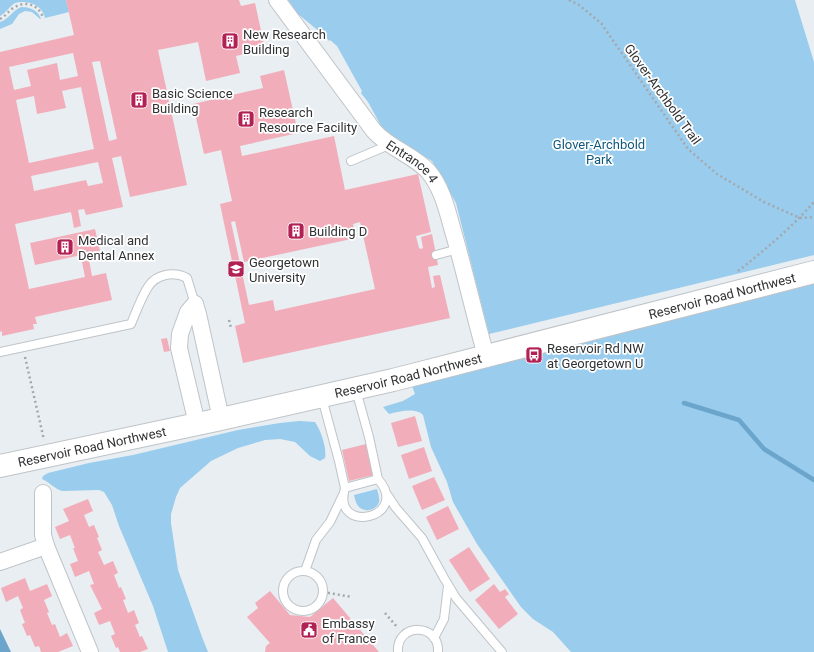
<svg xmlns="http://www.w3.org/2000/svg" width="814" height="652" viewBox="0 0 814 652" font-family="Roboto,sans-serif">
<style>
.green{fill:#99cced}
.water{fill:#6ba5cb}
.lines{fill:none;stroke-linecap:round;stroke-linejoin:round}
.stream{stroke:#6ba5cb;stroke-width:4.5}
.building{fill:#f2adba;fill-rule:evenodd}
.lane-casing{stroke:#bfc4c8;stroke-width:10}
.street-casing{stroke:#bfc4c8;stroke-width:18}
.secondary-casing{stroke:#bfc4c8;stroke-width:24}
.path{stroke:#a4a8ab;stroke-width:2.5;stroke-dasharray:2 3;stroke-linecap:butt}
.lane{stroke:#fff;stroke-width:8}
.street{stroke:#fff;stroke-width:16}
.secondary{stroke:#fff;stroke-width:22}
.labels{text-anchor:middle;stroke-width:3.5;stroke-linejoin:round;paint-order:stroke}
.poi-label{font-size:13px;fill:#313234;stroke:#fff;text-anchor:start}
.street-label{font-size:13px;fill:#313234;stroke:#fff}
.park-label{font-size:13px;fill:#10587d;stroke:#fff}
</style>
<rect width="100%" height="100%" fill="#e8eef1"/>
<path class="green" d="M0,0H66L69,12L45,18C42,4 27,0 15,3C9,7 6,13 0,16Z
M288,0H795L814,62V255L489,334L456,203L432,161L385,133L368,102L361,93L362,91L337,46L330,40L329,41L326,37L298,14Z
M21,7C30,7 38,10 41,19H40L32,12L25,11L19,14L12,24L0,29V22C9,19 12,11 21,7Z
M814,282V652H571L553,632L533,619L521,607L477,544L453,502L447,482L431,447L423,415C415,407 399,412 389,414L383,407L403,401L415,394L412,386Z
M299,421L315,422C321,431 327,448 325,458L320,461L310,456L295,442L280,439L265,440L238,448L211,461L180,488L176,497L171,514V523L178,570L202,637L208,652H168L153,606L119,526L112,505L104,492L99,490L62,491C55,489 49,482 42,479L43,476L48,473L89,463L133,455L238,430L280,423Z
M377,489C378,493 380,499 379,502C377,509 368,512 362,509C357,507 355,500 354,495Z"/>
<path class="water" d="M0,628V629L11,652H0Z"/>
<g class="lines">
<path class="stream" d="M684,403L739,420L764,449L814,480"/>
</g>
<path class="building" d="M66,0H239L241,6L255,3L265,49L236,56L240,73L206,81L198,42L158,50L187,185L130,197L121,156L112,158L123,207L86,215L84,209L78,210L81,226L74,228L71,212L15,224L29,289L85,277L82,262L89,260L92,276L106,273L112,300L35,317L37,324H33L34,329L2,336V331L0,332V52L74,35ZM73,53L78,76L60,80L57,63L27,70L31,86L14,90L9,67ZM100,61L117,139L109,141L92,62ZM81,87L94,149L29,163L16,100L34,96L37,114L66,108L62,91ZM98,162L103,183L88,186L86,180L34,191L31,176Z
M284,70L298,133L240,146L242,156L334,136L345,190L418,174L431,232L416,236L419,248L421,249L423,248L421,237L432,234L438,265L428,267L432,288L435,287L433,276L440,275L450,318L243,363L235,326L245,323L220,204L232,201L221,150L204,154L193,104L263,88L260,76ZM235,221L244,262L356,238L353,224L360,222L375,289L275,311L273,300L249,305L231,222Z
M95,229L100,251L35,265L30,243Z
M167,338L170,351L164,352L161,339Z
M415,416L422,441L398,447L391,423Z
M366,444L374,475L349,481L342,450Z
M424,447L432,471L409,479L401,455Z
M434,477L445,500L422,510L412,486Z
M88,499L93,511L84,515L89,527L94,525L99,537L97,538L102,550L98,552L104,565L113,561L118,573L114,575L119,588L121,587L126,599L123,600L128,613L134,610L139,623L135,625L140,637L142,636L148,649L140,652H120L118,647L116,648L111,636L115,634L110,621L99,625L94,613L102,609L90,585L94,584L89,571L75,577L70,564L78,561L73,548H75L70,535L60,539L55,527L69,521L63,509Z
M448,506L459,529L437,540L426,517Z
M469,547L490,579L470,592L449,560Z
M25,578L30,591L47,584L52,596L44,600L49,612L47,613L52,625L55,624L60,637L67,633L73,646L58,652H41L39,646L35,647L30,635L27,636L22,624L25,623L20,610L23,608L18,596L6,602L1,588Z
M494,584L500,592L505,589L509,594L505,597L518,614L499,629L475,600Z
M270,591L290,615L310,617L333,598L379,652H265L266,646L270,643L247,617L258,608L255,603Z"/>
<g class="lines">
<g class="lane-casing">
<path id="lane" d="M351,161L389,145
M436,255L458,249
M0,352L131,324C136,312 141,298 148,287C156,274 174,271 187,278L195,304
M356,390L369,437L378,479
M322,398L339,461L345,488
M378,479C412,518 331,536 345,488Z
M386,493L396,508L422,538L444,578L456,598L502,652
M305,571L316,540L330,522L343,495
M283 591a20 20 0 1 1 40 0a20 20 0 1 1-40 0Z
M434,638L444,619L448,586
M398,652C396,622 440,623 438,652"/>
</g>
<g class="street-casing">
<g id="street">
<path id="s1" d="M277,0L374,131C389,148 413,155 428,171C444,190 448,215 455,238C466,277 475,317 486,356"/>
<path d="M195,304L188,312L180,334L179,348L197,424"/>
<path d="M195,304L198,314L221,419"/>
<path d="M43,493V535L46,546L90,652"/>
<path d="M0,562L46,546"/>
</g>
</g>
<g class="secondary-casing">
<g id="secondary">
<path id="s2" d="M0,466L221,419L393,380L814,272"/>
</g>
</g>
<path class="path" d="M569,0L579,5L601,23L688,149L717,174L764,202L800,218L814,217
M0,19C6,16 9,10 15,7C27,0 40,6 43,18
M738,271C765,250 791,228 814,202
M229,320L231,328
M25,357L44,440
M323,592L352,597
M385,613L397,627"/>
<use href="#lane" class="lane"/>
<use href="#street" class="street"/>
<use href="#secondary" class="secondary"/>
</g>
<defs>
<g id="building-square" transform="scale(0.9)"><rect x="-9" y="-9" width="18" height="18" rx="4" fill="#b12154" stroke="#fff"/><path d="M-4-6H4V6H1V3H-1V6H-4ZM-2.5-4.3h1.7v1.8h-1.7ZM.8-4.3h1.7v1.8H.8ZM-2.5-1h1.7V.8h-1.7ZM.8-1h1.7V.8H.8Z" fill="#fff"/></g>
<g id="university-square" transform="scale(0.9)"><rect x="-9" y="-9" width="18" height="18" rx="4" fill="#b12154" stroke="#fff"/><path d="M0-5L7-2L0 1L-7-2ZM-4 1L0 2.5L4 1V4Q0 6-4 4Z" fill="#fff"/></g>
<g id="bus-square" transform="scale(0.9)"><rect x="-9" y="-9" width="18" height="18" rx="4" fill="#b12154" stroke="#fff"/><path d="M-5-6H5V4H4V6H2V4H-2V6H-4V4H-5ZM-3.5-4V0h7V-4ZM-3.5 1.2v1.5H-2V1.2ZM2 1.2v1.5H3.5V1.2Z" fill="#fff"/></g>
<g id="civic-square" transform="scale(0.9)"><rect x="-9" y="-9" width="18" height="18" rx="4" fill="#b12154" stroke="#fff"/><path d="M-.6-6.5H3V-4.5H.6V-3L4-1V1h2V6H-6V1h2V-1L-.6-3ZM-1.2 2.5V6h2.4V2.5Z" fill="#fff"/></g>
</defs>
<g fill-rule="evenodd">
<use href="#building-square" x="230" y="41"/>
<use href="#building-square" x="139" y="100"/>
<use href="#building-square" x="246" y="119"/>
<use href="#building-square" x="296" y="231"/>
<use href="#building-square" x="65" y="247"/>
<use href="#university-square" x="236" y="269"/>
<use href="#bus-square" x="534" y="355"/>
<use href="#civic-square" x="309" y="630"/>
</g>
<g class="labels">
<g class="poi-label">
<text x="243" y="39">New Research<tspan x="243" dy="15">Building</tspan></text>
<text x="152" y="98">Basic Science<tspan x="152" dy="15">Building</tspan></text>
<text x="259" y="117">Research<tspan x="259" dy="15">Resource Facility</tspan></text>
<text x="309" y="236">Building D</text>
<text x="78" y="245">Medical and<tspan x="78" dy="15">Dental Annex</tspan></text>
<text x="249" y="267">Georgetown<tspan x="249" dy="15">University</tspan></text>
<text x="547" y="353">Reservoir Rd NW<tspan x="547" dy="15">at Georgetown U</tspan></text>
<text x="322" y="628">Embassy<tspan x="322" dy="15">of France</tspan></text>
</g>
<g class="street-label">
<text transform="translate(663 94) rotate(54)" y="5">Glover-Archbold Trail</text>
<text dy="5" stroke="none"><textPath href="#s1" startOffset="212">Entrance 4</textPath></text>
<text dy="5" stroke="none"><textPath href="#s2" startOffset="742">Reservoir Road Northwest</textPath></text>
<text dy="5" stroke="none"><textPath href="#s2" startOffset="418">Reservoir Road Northwest</textPath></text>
<text dy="5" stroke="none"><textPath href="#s2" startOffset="94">Reservoir Road Northwest</textPath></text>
</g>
<g class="park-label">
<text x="599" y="149">Glover-Archbold<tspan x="599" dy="15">Park</tspan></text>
</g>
</g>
</svg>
